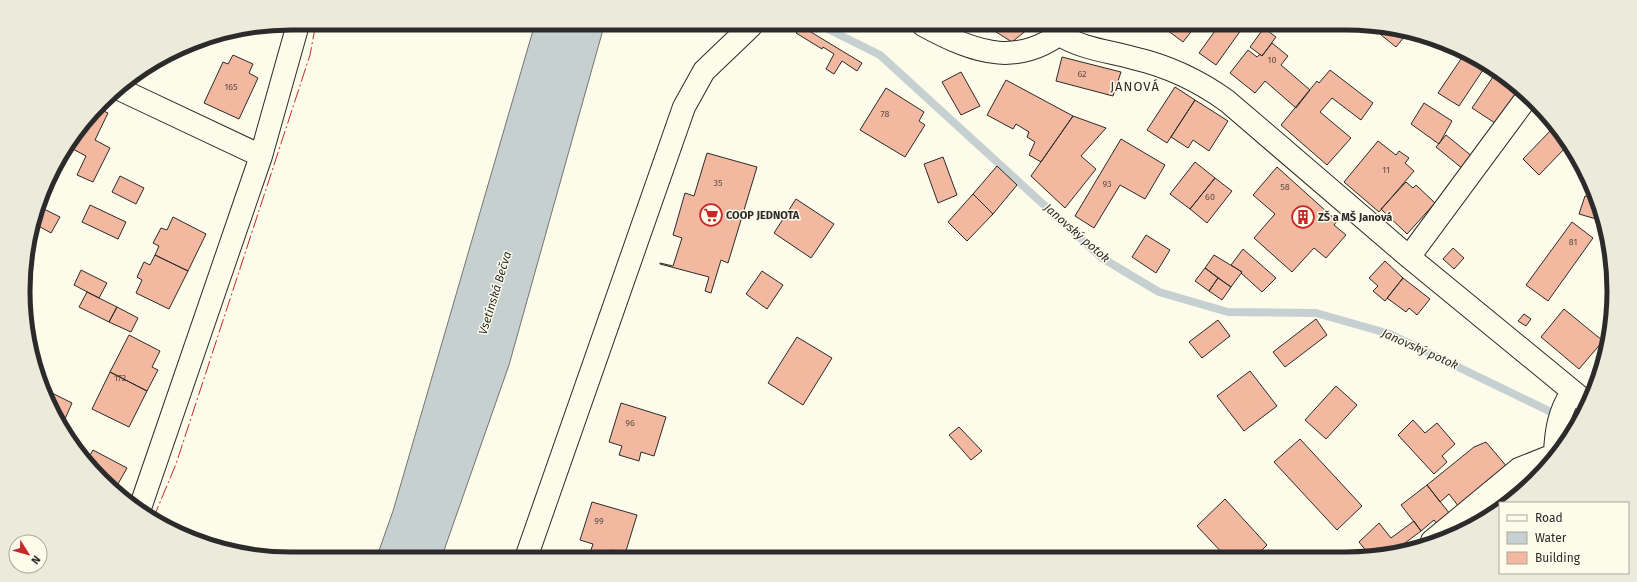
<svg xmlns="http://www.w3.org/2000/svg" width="1637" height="582" viewBox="0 0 1637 582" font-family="'Fira Sans',sans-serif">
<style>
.water{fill:#c7d0d0;stroke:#74746e}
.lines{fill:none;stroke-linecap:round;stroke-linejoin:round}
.stream{stroke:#c7d0d0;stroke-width:8}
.building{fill:#f2b8a0;stroke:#2b2b2b}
.street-casing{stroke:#2b2b2b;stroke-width:24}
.street{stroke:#fdfbea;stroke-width:22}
.power{stroke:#c62828;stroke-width:1;stroke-dasharray:14 3 2 3;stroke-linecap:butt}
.labels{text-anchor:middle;stroke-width:3;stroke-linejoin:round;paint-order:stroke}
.number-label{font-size:9px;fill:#5d4e48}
.poi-label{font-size:11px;font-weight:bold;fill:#2b2b2b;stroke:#fdfbea;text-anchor:start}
.water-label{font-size:12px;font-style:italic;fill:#2b2b2b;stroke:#fdfbea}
.quarter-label{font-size:13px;letter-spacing:1px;fill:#2b2b2b;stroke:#fdfbea}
.rim{fill:none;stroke:#2b2b2b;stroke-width:5}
</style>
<rect width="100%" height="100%" fill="#fdfbea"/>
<path class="water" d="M604,26L509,365L441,559H376L393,511L534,27Z"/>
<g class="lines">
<path class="stream" d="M820,25L880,55L1102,258L1159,292L1228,312L1316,313L1390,334L1578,425"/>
</g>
<path class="building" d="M1246,23L1216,65L1199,53L1220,24Z
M1034,24L1012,42L985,25Z
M1159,24H1197L1183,42Z
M801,26L862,63L857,71L842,61L834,74L826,69L834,54L823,47L822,49L796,33Z
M1370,26L1409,31L1396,47Z
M1264,28L1276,37L1262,56L1250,47Z
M1272,43L1288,56L1281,65L1310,90L1296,108L1265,81L1255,93L1230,73L1248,50L1257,57L1260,54L1262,56Z
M1445,44L1464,51L1487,64L1459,106L1438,93L1463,56Z
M233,55L253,64L249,73L258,78L239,119L204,103L223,62L228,64Z
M1062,57L1121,72L1113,96L1056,81Z
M1330,70L1373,103L1361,120L1332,98L1320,112L1351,138L1327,165L1281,125L1317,81L1319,83Z
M1497,71L1509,78L1521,90L1498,125L1472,108Z
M961,72L980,106L961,115L942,82Z
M1006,80L1073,116L1041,162L1029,155L1035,142L1027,137L1029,132L1016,124L1013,129L987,115Z
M1175,87L1195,100L1167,143L1147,130Z
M886,88L924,112L919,121L925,125L905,157L860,130Z
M1195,100L1228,121L1209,151L1193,140L1188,148L1171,137Z
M1535,102L1547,114L1554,123L1550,128L1530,109Z
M1424,103L1452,121L1439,144L1411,124Z
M97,108L108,113L95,140L110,148L93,182L77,175L86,156L71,148L75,139L72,138L79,128Z
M1073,116L1106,128L1081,156L1096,169L1065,208L1031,176Z
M1551,130L1567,146L1539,175L1523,159Z
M1446,135L1473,157L1463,169L1436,147Z
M1121,139L1165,165L1145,199L1120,185L1094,228L1075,216Z
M1378,141L1396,155L1399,151L1409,158L1405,163L1414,171L1379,212L1344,182Z
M707,153L757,167L728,263L721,260L711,293L705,291L709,277L660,264V263L673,266L682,238L673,235L685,193L694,196Z
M943,157L957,195L938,203L924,164Z
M1195,162L1215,178L1190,209L1170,194Z
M997,166L1017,185L993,214L973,194Z
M1277,167L1337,221L1334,225L1346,235L1326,258L1314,248L1292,272L1254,238L1275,214L1253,195Z
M120,176L144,188L136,204L112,192Z
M1215,178L1232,191L1207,223L1190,209Z
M1406,182L1413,188L1416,185L1435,203L1407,234L1381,209Z
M973,194L993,214L967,241L948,222Z
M1585,196L1597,199L1603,221L1579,214Z
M796,199L834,224L811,258L774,233Z
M90,205L126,222L118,239L82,222Z
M40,207L60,217L51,233L35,224Z
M173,217L206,234L188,271L155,255L159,246L153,243L161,228L167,230Z
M1572,222L1593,238L1548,301L1526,285Z
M1146,235L1170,250L1156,273L1132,257Z
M1453,248L1464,258L1454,269L1443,259Z
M1243,249L1276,278L1262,292L1241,273L1242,272L1231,265Z
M155,255L188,271L169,309L136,293L142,280L137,277L144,262L150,265Z
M1214,255L1242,272L1231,287L1205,268Z
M1385,261L1403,278L1385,301L1373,291L1378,286L1369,278Z
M1205,268L1218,278L1209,291L1195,281Z
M81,270L107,283L99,298L74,285Z
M762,271L783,285L767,309L746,294Z
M1218,278L1231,287L1222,300L1209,291Z
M1403,278L1430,299L1417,315L1409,308L1406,312L1387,298Z
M87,292L117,307L109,322L79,307Z
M117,307L138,318L131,332L109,322Z
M1564,309L1603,341L1579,369L1541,337Z
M1524,314L1531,319L1526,326L1518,321Z
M1316,319L1327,335L1285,367L1273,352Z
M1218,320L1230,336L1202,358L1189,342Z
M129,335L160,351L152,367L158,370L147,391L110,372Z
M797,337L832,358L803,405L768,383Z
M1250,371L1277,406L1244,431L1217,396Z
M110,372L147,391L129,427L92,409Z
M1336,386L1357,405L1326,439L1305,420Z
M46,390L72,403L65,419L57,415Z
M621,403L666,417L654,456L641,452L639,461L619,455L622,446L609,442Z
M1413,420L1425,433L1437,423L1455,444L1442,456L1447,462L1434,474L1398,435Z
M959,427L982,451L971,460L949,435Z
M1300,439L1362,506L1337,530L1274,462Z
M1486,442L1508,468L1459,507L1449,494L1440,502L1427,485L1474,447Z
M93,450L127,468L114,491L101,480L86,462Z
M1427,485L1450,514L1438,525L1434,520L1421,531L1401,505Z
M1515,494L1517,496L1507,503H1503Z
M1225,499L1267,545L1255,557H1226L1197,526Z
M592,502L637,515L625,554L612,550L610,558H606L590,553L593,544L580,540Z
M1500,505V508L1489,515L1488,514Z
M1414,521L1421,531L1401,546L1403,550L1381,557H1371L1359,542L1379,523L1391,538Z"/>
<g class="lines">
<g class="street-casing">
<path id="street" d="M923,25C976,54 1022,70 1072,24
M1060,35C1083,49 1108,51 1133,58C1168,66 1198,80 1227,101L1409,257L1587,403
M117,88L261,156
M1409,257L1528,96
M1555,453C1556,430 1559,412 1572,392
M139,511L261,156L297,28
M1432,541L1519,469L1554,455
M526,558L684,107L704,71L751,26"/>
</g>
<use href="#street" class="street"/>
<path class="power" d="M153,519L176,464L310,55L315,28"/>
</g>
<defs>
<g id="supermarket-ring" transform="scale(1.15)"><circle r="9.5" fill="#fdfbea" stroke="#c62828" stroke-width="1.5"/><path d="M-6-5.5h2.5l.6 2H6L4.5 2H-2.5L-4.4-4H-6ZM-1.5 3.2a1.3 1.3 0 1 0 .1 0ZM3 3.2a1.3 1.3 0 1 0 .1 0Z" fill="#c62828"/></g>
<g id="building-ring" transform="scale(1.15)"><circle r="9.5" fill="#fdfbea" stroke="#c62828" stroke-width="1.5"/><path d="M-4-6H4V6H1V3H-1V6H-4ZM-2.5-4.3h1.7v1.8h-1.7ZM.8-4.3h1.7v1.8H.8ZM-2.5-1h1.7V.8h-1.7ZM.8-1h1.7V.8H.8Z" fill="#c62828"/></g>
</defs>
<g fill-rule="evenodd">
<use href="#supermarket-ring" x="711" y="215"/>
<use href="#building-ring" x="1303" y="217"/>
</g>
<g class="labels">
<g class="number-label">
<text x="1272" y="63">10</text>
<text x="1082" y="77">62</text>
<text x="231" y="90">165</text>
<text x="885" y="117">78</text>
<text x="1386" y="173">11</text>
<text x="718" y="186">35</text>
<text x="1107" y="187">93</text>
<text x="1285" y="190">58</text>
<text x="1210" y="200">60</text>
<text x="1573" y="245">81</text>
<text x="120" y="381">172</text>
<text x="630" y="426">96</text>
<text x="599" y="524">99</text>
</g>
<g class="poi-label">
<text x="726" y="219">COOP JEDNOTA</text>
<text x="1318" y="221">ZŠ a MŠ Janová</text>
</g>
<g class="water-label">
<text transform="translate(1077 233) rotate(41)" y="4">Janovský potok</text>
<text transform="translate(495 293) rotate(-73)" y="4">Vsetínská Bečva</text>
<text transform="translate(1420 349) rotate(24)" y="4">Janovský potok</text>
</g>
<g class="quarter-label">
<text x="1135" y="91">JANOVÁ</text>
</g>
</g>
<path d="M0 0H1637V582H0ZM291 30H1346A261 261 0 0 1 1607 291V291A261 261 0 0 1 1346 552H291A261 261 0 0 1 30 291V291A261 261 0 0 1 291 30Z" fill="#eceadb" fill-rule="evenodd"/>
<path class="rim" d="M291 30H1346A261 261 0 0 1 1607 291V291A261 261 0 0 1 1346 552H291A261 261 0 0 1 30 291V291A261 261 0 0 1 291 30Z"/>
<rect x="1499" y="502" width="130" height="72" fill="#fdfbea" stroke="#a9a89e"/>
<rect x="1507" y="515" width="20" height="6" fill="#fdfbea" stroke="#a9a89e"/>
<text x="1535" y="522" font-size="12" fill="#2b2b2b">Road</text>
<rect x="1507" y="532" width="20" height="12" fill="#c7d0d0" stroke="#a9a89e"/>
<text x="1535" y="542" font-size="12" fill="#2b2b2b">Water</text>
<rect x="1507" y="552" width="20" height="12" fill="#f2b8a0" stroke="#a9a89e"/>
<text x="1535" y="562" font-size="12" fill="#2b2b2b">Building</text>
<g transform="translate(28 554) rotate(127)"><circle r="19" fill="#fdfbea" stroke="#a9a89e"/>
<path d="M0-3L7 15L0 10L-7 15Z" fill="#c62828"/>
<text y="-6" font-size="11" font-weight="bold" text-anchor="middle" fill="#2b2b2b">N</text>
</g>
</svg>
